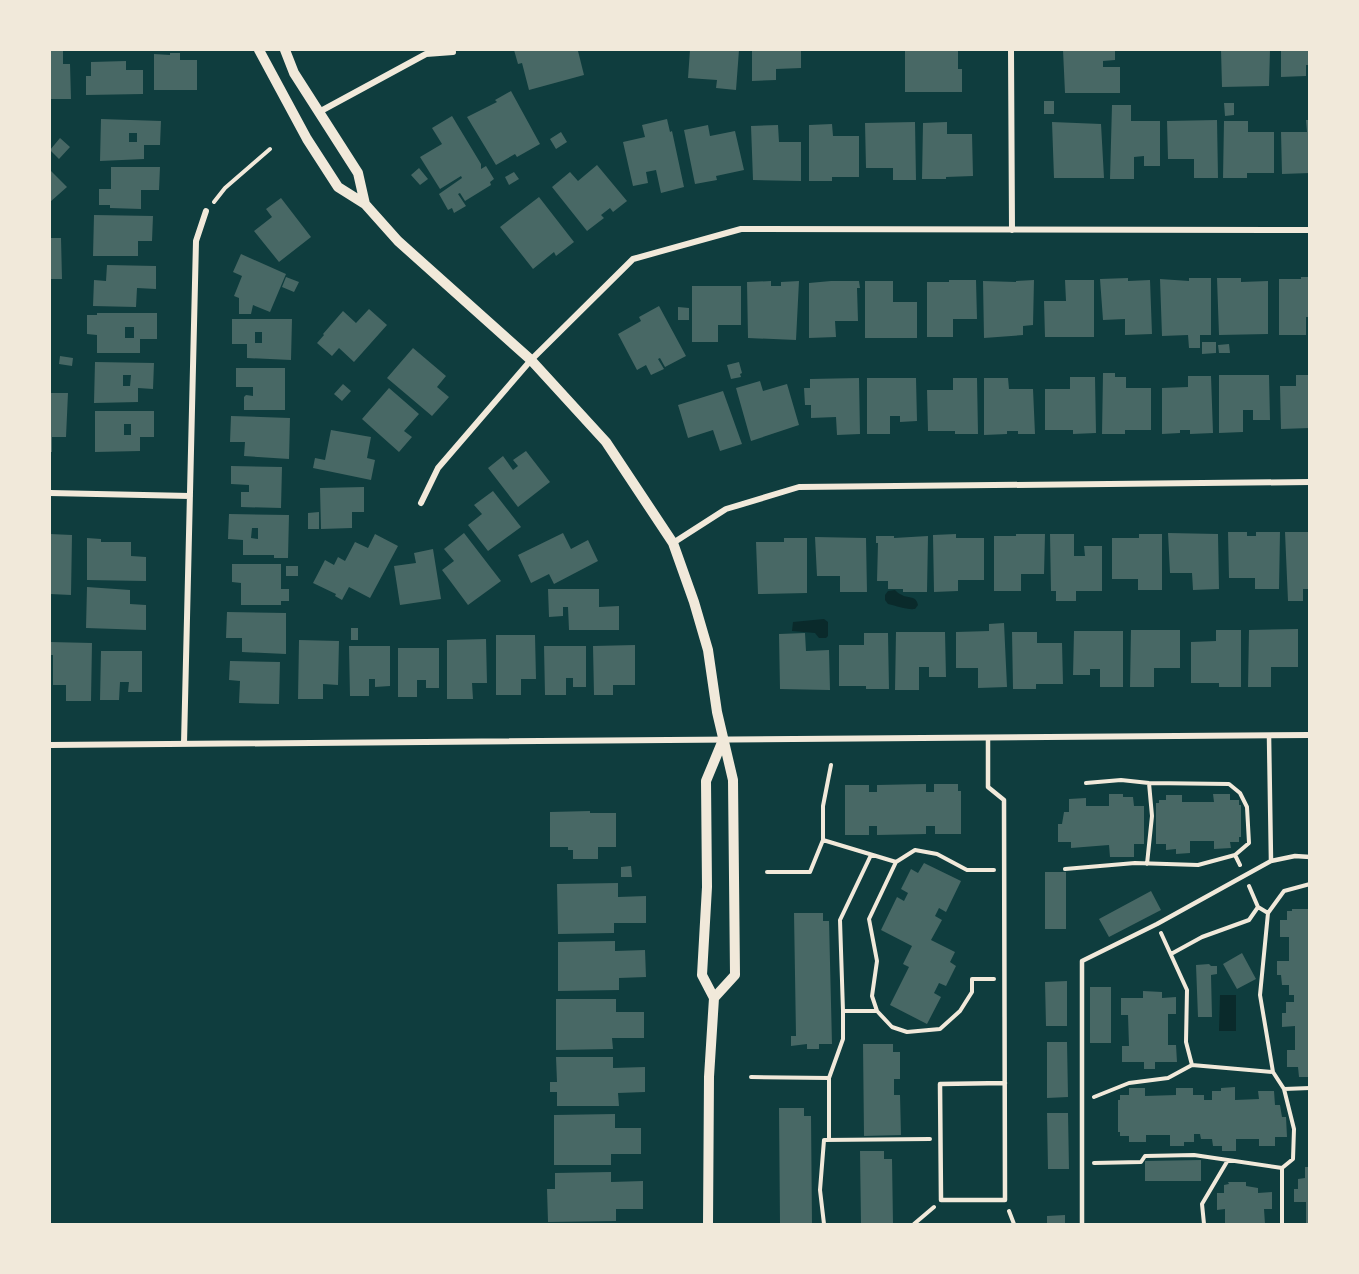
<svg xmlns="http://www.w3.org/2000/svg" width="1359" height="1274" viewBox="0 0 1359 1274" font-family="'Work Sans',sans-serif">
<style>
.water{fill:#0a2a2b}
.building{fill:#486865;fill-rule:evenodd}
.lines{fill:none;stroke-linecap:round;stroke-linejoin:round}
.path{stroke:#f1e9da;stroke-width:4}
.service{stroke:#f1e9da;stroke-width:4.5}
.minor{stroke:#f1e9da;stroke-width:6}
.tertiary{stroke:#f1e9da;stroke-width:10}
</style>
<rect width="100%" height="100%" fill="#0f3d3e"/>
<path class="water" d="M895,590C897,592 899,594 902,595C909,599 916,595 918,605L915,609C907,610 897,606 888,604L885,600V595L888,591Z
M824,619L828,622V636L826,638H819L815,633L792,631L793,622Z
M1220,995H1236V1031H1219Z"/>
<path class="building" d="M50,50H63V64H70L71,99H50Z
M514,50H582L578,51L584,75L529,90L522,63L518,64Z
M690,50H739L736,90L716,88L717,80L688,78Z
M752,50H801V68L776,69V80L752,81Z
M905,50H958V69H962V92H905Z
M1063,50H1115V60L1103,61V67H1120V93H1065Z
M1221,50H1270L1269,86L1222,87Z
M1281,50H1310V65H1306V76L1281,77Z
M170,53H180V60H197V90H154V54L170,55Z
M126,61V70H143V94L86,95V76H91V62Z
M511,91L540,144L517,157L515,154L496,165L467,117L497,102L495,100Z
M1044,101H1054V114H1044Z
M1224,103H1234V115L1225,116Z
M1112,105H1131V121H1160V166H1144V156L1134,157V179H1110Z
M452,116L481,164V169L486,166L494,179L490,182L491,185L465,201L460,193L458,194L466,206L454,213L452,208L448,210L439,194L462,178L461,176L440,189L420,157L442,144L432,128Z
M101,119L161,121L160,145H144V159L100,161ZM129,133H137V142H129Z
M667,119L670,132L672,131L684,187L661,193L656,170L646,172L648,183L633,186L623,142L645,137L642,125Z
M1217,120L1218,178H1194V159H1168L1167,121Z
M1306,120H1310V173L1282,174L1281,132H1307Z
M1224,121H1248V132H1274V173H1247V178H1223Z
M915,122L916,180H893V168H866L865,123Z
M947,122V134H972L973,176L946,177V179H922L923,123Z
M1052,122L1101,124L1104,178H1054Z
M832,124L833,136H859V177H832V181H809V125Z
M708,125L710,136L735,131L744,170L716,176L717,180L695,184L684,130Z
M778,125L779,142H801V181L753,180L751,126Z
M561,132L567,142L556,149L550,139Z
M60,138L70,147L59,159L50,150Z
M597,165L627,201L613,212L610,208L601,215L604,218L587,231L552,187L570,172L578,181Z
M111,167H160L159,190H141V209L110,208V205H99V189H111Z
M419,168L428,179L420,185L411,175Z
M50,170L67,187L50,202Z
M514,172L519,179L509,185L505,177Z
M539,197L574,242L556,256L554,252L533,269L500,227Z
M281,198L311,237L279,262L254,231L272,217L266,209Z
M94,215L153,216L152,241H138V256H93Z
M50,238H61L62,279H50Z
M241,254L286,274L270,312L253,305L251,314H239V298L234,296L242,276L233,272Z
M107,265L156,266V289L137,288L136,307L93,306L94,280L106,281Z
M286,277L299,282L294,292L282,287Z
M1301,277H1310V317H1306V335H1279V279H1301Z
M1128,278V281L1150,280L1152,334L1125,335V319L1103,320L1100,279Z
M1189,278H1211V335H1200V348H1189L1188,335L1162,336L1160,279L1189,281Z
M1217,278H1241V282L1268,281V334L1219,335Z
M949,280H976L977,319H953V337H927V282H949Z
M1034,280L1033,325L1023,326V335L984,338L983,281L1016,282V281Z
M1065,280H1094V337H1045L1044,301H1066Z
M771,281V286H781V282L799,281L796,340L748,338L747,282Z
M831,281H859L860,288H857L858,321H835L836,337L809,338V283Z
M865,281H893V302H917V338H865Z
M692,286H741V325H718V342H692Z
M659,306L686,356L665,367L660,358L658,359L664,369L651,375L646,365L637,370L618,334L641,321L639,317Z
M678,307L689,308V320H678Z
M369,309L387,325L354,362L339,348L332,356L317,343L324,335L323,334L343,311L356,323Z
M97,313H157V339H140V353H97V335L87,334V315H97ZM125,327H134V338H125Z
M232,319H292L291,360L247,358V344H232ZM255,332H262V343H255Z
M1202,342H1216V353L1202,354Z
M1229,344L1230,353H1219L1218,345Z
M413,348L446,376L437,387L449,397L432,416L387,378Z
M60,356L73,358L72,366L59,364Z
M95,362L154,363L153,389L138,388V402L94,403ZM123,375H131L130,386H123Z
M739,362L742,373L740,374L741,377L731,379L727,365Z
M236,368H285V410H244V397L246,395L253,396V387H236Z
M1103,373H1115V377H1126V388H1151V430H1125V434H1102Z
M1219,375H1269L1270,420H1253V410H1243V432L1219,433Z
M1296,375H1310V428L1281,429L1280,386H1296Z
M1188,376H1211L1213,433L1190,434V430H1180V433L1162,434V388L1188,387Z
M1070,377H1095L1096,433L1073,434V430H1045V389H1070Z
M859,378L860,434L837,435L836,417L811,418V405H805L804,388H810V379Z
M867,378H916L917,421L900,422V416H890V434H867Z
M953,378H977L978,434H955V431H928L927,390H953Z
M984,378H1008L1009,389H1033L1035,434H1018V431H1007V434L984,435Z
M760,381L763,391L787,384L799,425L751,441L736,388Z
M343,384L351,391L342,401L334,394Z
M389,388L419,414L404,431L412,437L399,452L362,419Z
M723,391L742,444L720,451L713,430L688,438L678,405Z
M50,393H68L66,437H52V452H50Z
M95,411H154V437H140V451L95,452ZM124,424H131V435H124Z
M231,416L290,418L289,459L244,456L245,442H230Z
M331,430L371,437L367,458L375,460L371,480L313,468L315,458L325,460Z
M526,451L550,482L518,507L488,468L503,456L513,470L518,466L513,460Z
M231,466L282,467L281,508L241,507V492H249V485L231,484Z
M364,487V512H352V528L321,529L320,488Z
M493,491L521,527L488,551L468,525L482,514L474,505Z
M319,512V529H308V513Z
M229,514L289,515L288,558H274V555H243V540L228,539ZM252,528H258V539L251,538Z
M1228,532H1247V536H1256V532H1280L1279,589H1255V578H1229Z
M1285,532H1309L1310,589H1303V601H1288Z
M464,533L501,581L468,605L442,570L454,561L444,549Z
M563,533L571,549L588,540L598,561L554,584L549,574L531,583L518,555Z
M1168,533L1218,534L1219,589L1193,590L1192,573H1170Z
M50,534L72,535L71,595L50,594Z
M375,534L398,546L370,598L349,587L342,600L335,596L336,594L313,583L325,560L334,565L338,557L345,561L355,542L368,548Z
M956,534V538H984V580H958V591L934,592L933,535Z
M1016,534H1045L1044,574H1021V591H994V536H1016Z
M1050,534H1074V556H1085L1084,546H1102V591H1076V601H1056V591H1051Z
M1139,534H1162V590H1138V579H1112V538H1139Z
M876,536H894V538L928,536L927,592H903V589H888V581H877L878,543H876Z
M815,537L866,538L867,592H840V576H817Z
M87,538L101,539V542H131V556L146,557V581L87,580Z
M784,538H807V593L758,594L756,542H784Z
M433,549L441,599L400,605L394,566L416,563L414,553Z
M232,564H281V589H289V601H281V605H241V583L232,582Z
M286,566H298V576H286Z
M87,587L130,590V604L146,605V630L86,628Z
M548,589H599V607L619,606V630H569L568,607H563V616L549,617Z
M227,612L286,613V654L242,652V638H226Z
M1004,623L1007,687L978,688V668H956V632L989,631V624Z
M351,628H358V640H351Z
M1298,629V667H1271V687H1248L1249,630Z
M1131,630H1180V668H1154V687H1130Z
M1216,630H1241V687H1219V683H1191V642L1216,641Z
M1074,631H1123V687H1100V669H1090V675H1073Z
M896,632H945L946,677H929V667H919V690H895Z
M1012,632H1037V643H1062L1063,684H1036V689H1013Z
M805,633L806,651L829,650L830,690L780,689L779,634Z
M864,633H888L889,689H866V686H839V645H864Z
M496,635H535L536,679H521V695H496Z
M486,639L487,683H472L473,699H447V640Z
M299,640L339,641L338,685L323,684V699H298Z
M50,642L92,643L91,701H66V685H53V655H50Z
M635,645V685H613V695H594L593,646Z
M349,646H390V686L375,687V679H369V696H350Z
M544,646H586V687H573V678H566V695H545Z
M398,648H439V688H426V680H417V697H398Z
M101,651H142V692H128L129,682H120L119,700H100Z
M230,661L280,662L279,704L239,703L240,681L229,680Z
M926,784V792H934V784H958V791H961V834H935V826H926V834L877,835V826H869V835H845V785H869V792H877V785Z
M1109,794H1123V797H1133L1134,806H1144V844H1134V857H1110L1109,845L1071,848V842H1058V824H1062L1064,812H1069V799L1086,798V806H1109Z
M1213,794H1230V800H1239V805H1241V837H1239V842H1230L1231,848L1214,849V841H1190V853L1176,854V849L1166,850V844H1156V803H1159V800H1166V795H1182V802H1214Z
M590,811V813H616V847H598V859H573V850H568V847H550V812Z
M924,863L961,881L946,912L939,908L935,916L942,920L931,940L955,952L950,962L956,966L946,986L939,983L934,993L941,997L927,1024L890,1005L909,967L903,964L912,946L881,930L897,897L904,901L908,893L901,889L911,869L918,873Z
M631,866L632,877H621V867Z
M1045,872H1066V929H1045Z
M618,883V897L646,896V923H614V933L558,934L557,884Z
M1151,891L1161,910L1109,937L1099,919Z
M1292,909H1309L1310,1077H1299L1298,1067H1287V1050H1295V1026L1282,1027V1013H1286V1002H1294V995H1289V985H1282L1281,975H1277V961H1289V937H1280V920H1287V911H1292Z
M794,913H823V921H829L832,1044H819V1049H807V1044L791,1046V1036H796Z
M615,941V951L645,950L646,977L619,978V990L558,991V942Z
M1242,953L1256,979L1237,989L1223,964Z
M1209,964L1211,966H1217V974L1211,975L1212,1017H1198L1196,965Z
M1067,981V1026H1046L1045,982Z
M1090,987H1111V1043H1090Z
M1143,991L1162,992V998L1176,997V1014H1168V1045H1176L1177,1062H1155V1069H1144V1062H1122V1046H1129L1128,1015H1121V998H1143Z
M556,999H616V1012H644V1038H612L613,1049L556,1050Z
M1047,1042H1067L1068,1097L1047,1098Z
M863,1044H893V1052H900V1079H894V1095H900L901,1135L864,1136Z
M556,1057H613V1068L645,1067V1092L618,1093L619,1106H557V1092H550V1082H557Z
M1235,1087V1100L1259,1099L1258,1091H1274L1275,1105H1280L1282,1117H1286L1287,1137H1275V1146H1259V1139H1236V1151H1222V1146H1213L1212,1139H1201L1200,1134H1194V1142H1184V1146H1170V1135H1146V1142H1129V1136H1120V1132H1118V1100H1120V1095H1129V1088H1145V1096L1176,1095V1088H1193V1095H1204V1100H1212V1091H1221V1088Z
M779,1108H804V1116H811L812,1224H780Z
M1047,1113H1068L1069,1169H1048Z
M615,1114V1128H641V1154H611V1165H554V1115Z
M860,1151H884V1159H892L893,1224H861Z
M1201,1160V1181H1145V1161Z
M1305,1167H1310V1224H1306V1202H1294V1189H1298V1179L1305,1178Z
M611,1172V1182L643,1181V1209H616V1221L548,1222L547,1189H555V1173Z
M1228,1182H1246V1186L1258,1188V1193L1272,1192V1209H1264L1265,1224H1225V1209L1217,1210V1193H1224V1185L1229,1184Z
M1065,1215V1224H1047V1216Z"/>
<g class="lines">
<path class="path" d="M214,202L225,188L270,149
M831,765L823,806V840L896,862
M1086,783L1121,780L1149,783L1229,784L1240,793L1247,807L1249,843L1235,855
M1147,864L1152,816L1149,783
M1065,869L1135,863L1198,865L1235,855L1240,865
M767,872H810L823,840
M1249,886L1258,907
M1161,933L1187,990L1186,1042L1192,1065
M1171,954L1202,937L1249,920L1258,907L1268,913
M843,1011L840,920L871,855
M877,1011L872,996L877,961L869,919L896,862L915,850L937,854L967,870H994
M1273,1072L1284,1089L1310,1088
M751,1077L829,1078
M1094,1097L1129,1083L1168,1078L1192,1065L1273,1072L1260,995L1268,913L1284,891L1310,884
M829,1140V1078L843,1039V1011H877L892,1027L907,1032L940,1029L960,1011L972,992V979H994
M1094,1163L1141,1162L1145,1156L1194,1155L1282,1168L1293,1159L1294,1129L1284,1089
M1282,1168V1224
M1009,1211L1014,1224
M824,1224L820,1190L824,1140L930,1139
M914,1224L934,1207
M1204,1224L1202,1204L1228,1160"/>
<path class="service" d="M1269,736L1271,861
M988,738V787L1004,800L1005,1200H941L940,1084L1005,1083
M1082,1224V961L1157,924L1271,861L1295,856L1310,857"/>
<path class="minor" d="M1011,50L1012,230
M319,112L426,54L453,52
M50,493L190,496
M421,503L438,468L531,360L633,259L741,229L1310,230
M673,543L726,509L799,487L1310,482
M184,744L196,241L206,211
M50,745L1310,735"/>
<path class="tertiary" d="M259,50L307,139L338,187L365,204L398,241L531,360L606,442L673,543L694,602L708,650L717,712L733,780L735,975L714,998
M285,50L294,73L358,173L365,204
M708,1224L709,1077L714,998L702,975L707,887L706,781L723,740"/>
</g>
<rect width="1359" height="1274" fill="none" stroke="#f1e9da" stroke-width="102"/>
</svg>
